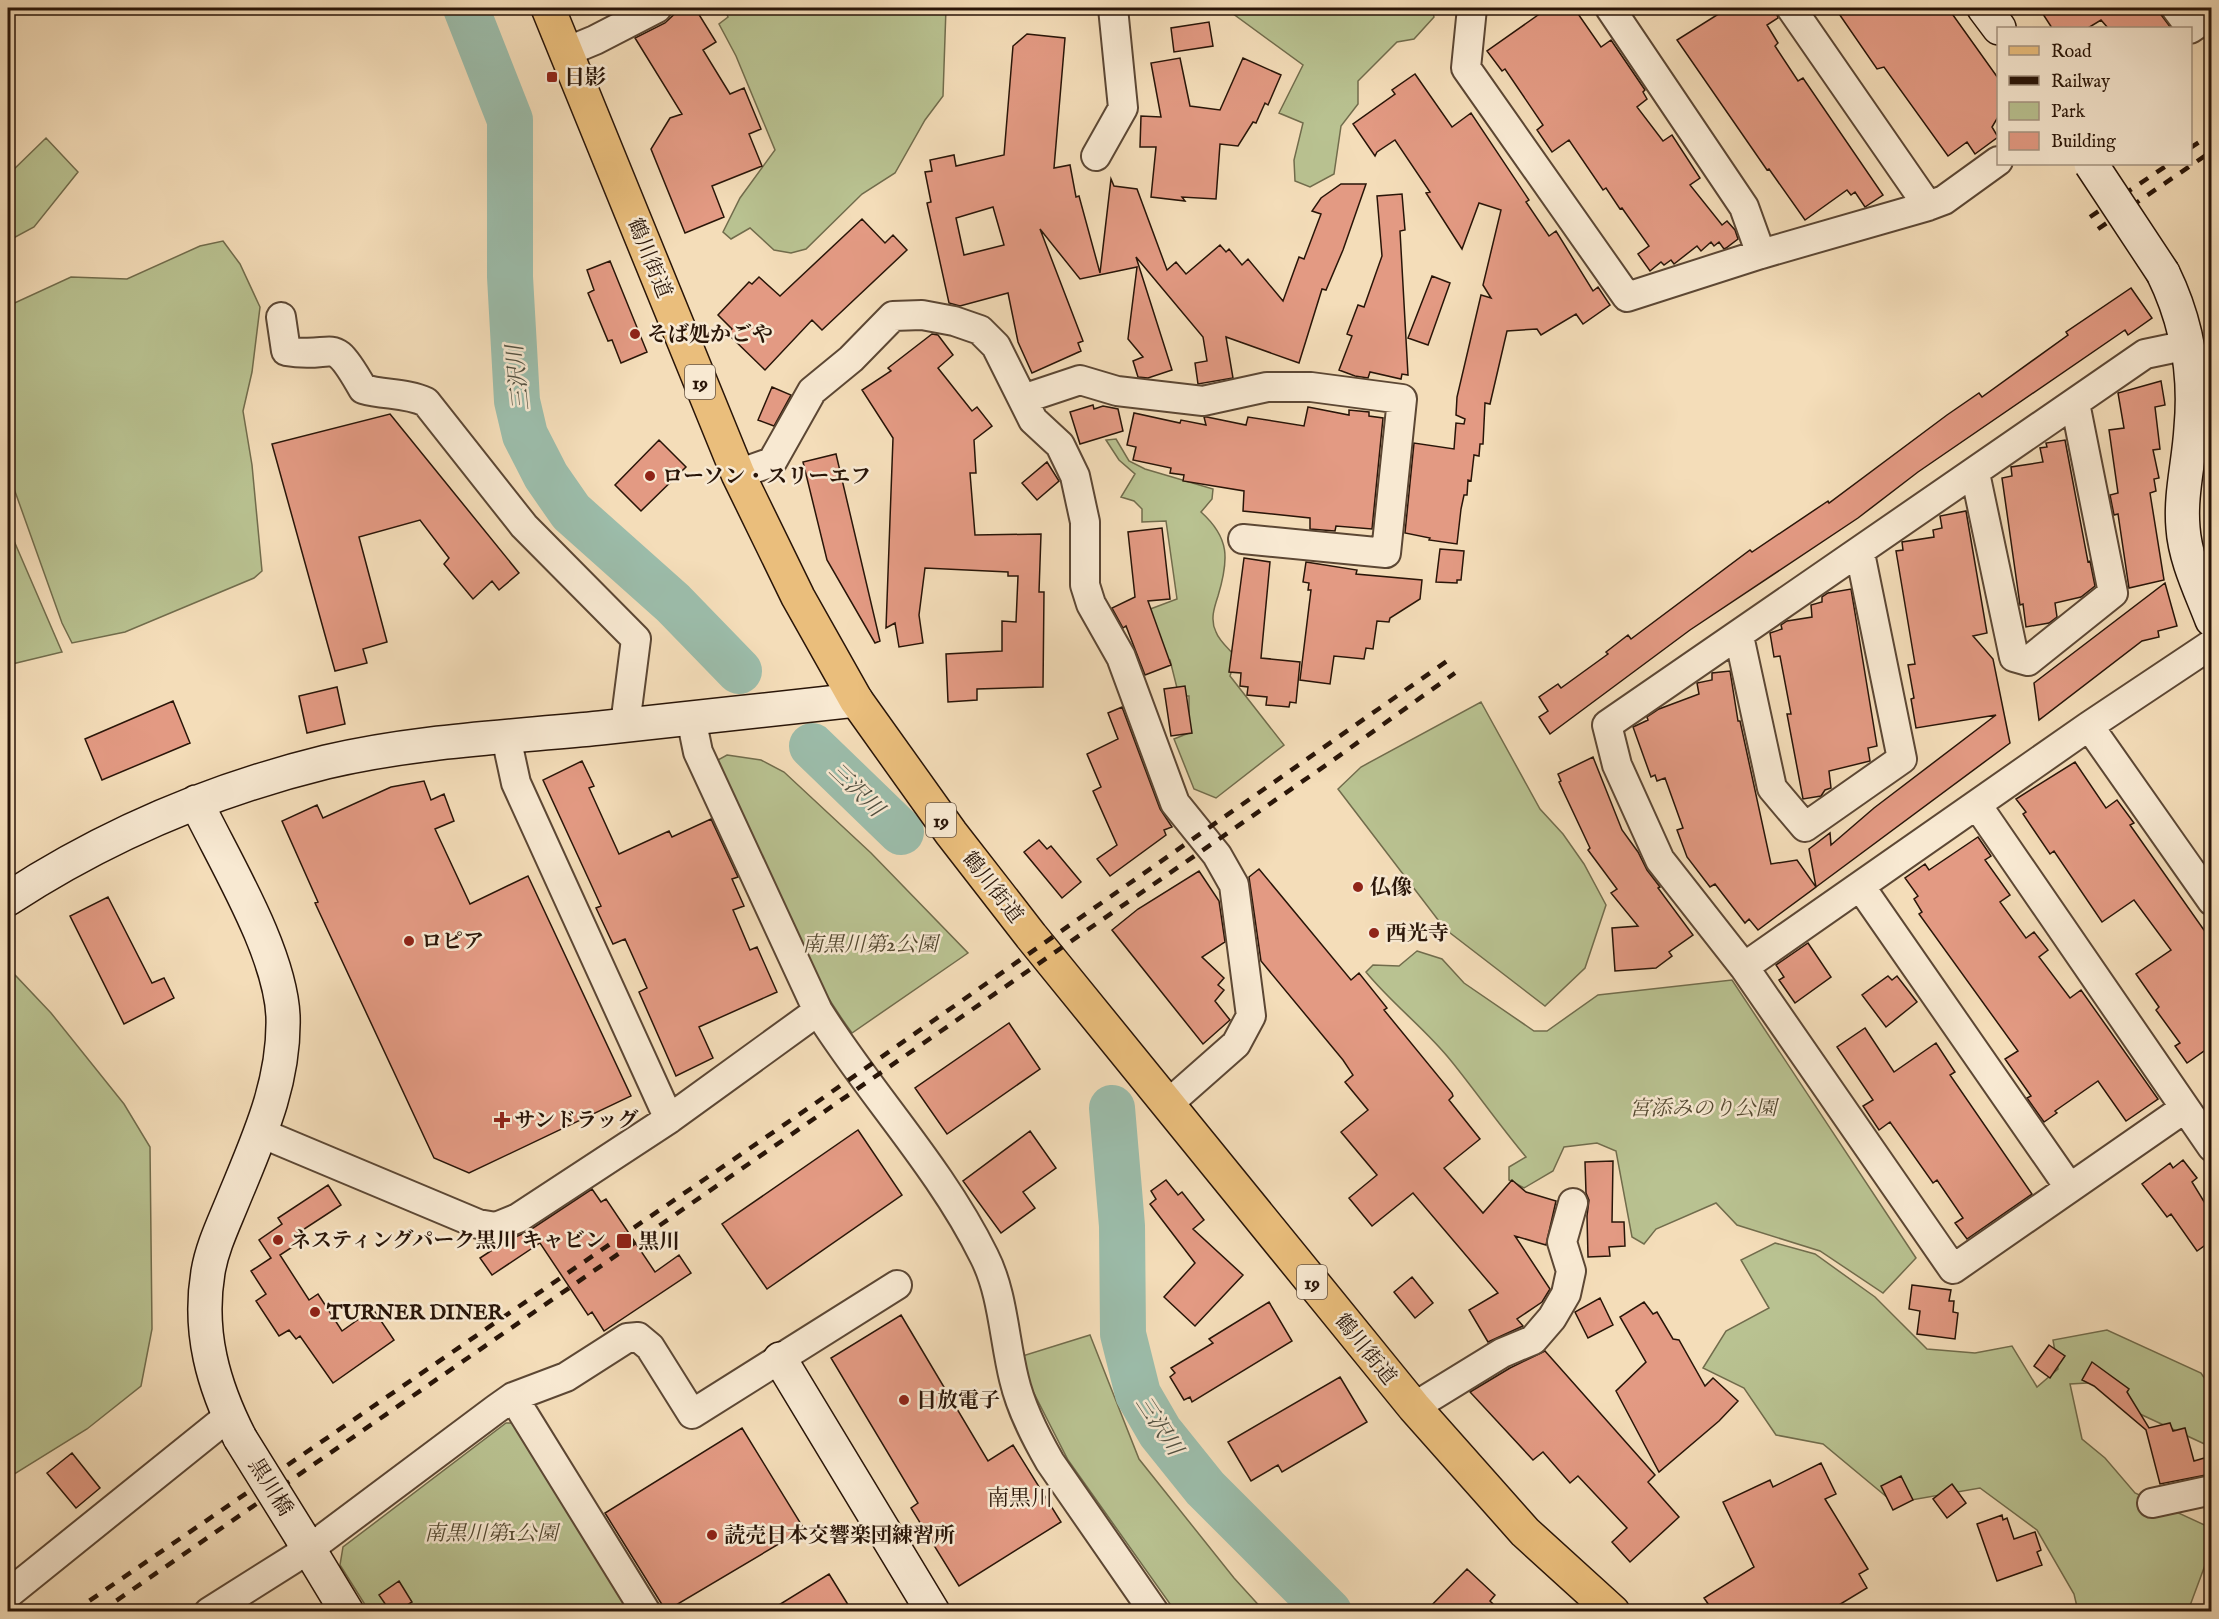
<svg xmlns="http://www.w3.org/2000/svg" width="2219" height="1619" viewBox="0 0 2219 1619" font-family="'IM FELL English','Noto Serif JP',serif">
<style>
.green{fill:#b9c291;stroke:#716c4c;stroke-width:1.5}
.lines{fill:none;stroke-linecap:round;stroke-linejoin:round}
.river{stroke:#9cbdab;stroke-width:46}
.building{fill:#e39a83;stroke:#291508;stroke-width:1.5;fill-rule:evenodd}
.street-casing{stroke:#5c4734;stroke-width:32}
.secondary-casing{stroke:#291508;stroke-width:36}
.primary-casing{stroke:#291508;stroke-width:36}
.street{stroke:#f8e9d2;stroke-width:28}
.secondary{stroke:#f8e9d2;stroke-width:33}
.primary{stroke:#eabe7c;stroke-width:33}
.rail{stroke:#291508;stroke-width:4.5;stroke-dasharray:10 10;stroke-linecap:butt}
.secondary-bridge-casing{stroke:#291508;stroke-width:36;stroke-linecap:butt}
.secondary-bridge{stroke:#f8e9d2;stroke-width:33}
.poi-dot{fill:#8f2418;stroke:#f8e9d2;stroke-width:2}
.labels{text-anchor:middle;stroke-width:5;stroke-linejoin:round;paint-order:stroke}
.shield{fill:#f8e9d2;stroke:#675545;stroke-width:1.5}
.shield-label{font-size:20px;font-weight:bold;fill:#291508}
.poi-label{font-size:21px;font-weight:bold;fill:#291508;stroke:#f8e9d2;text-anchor:start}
.street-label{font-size:21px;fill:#291508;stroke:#f8e9d2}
.park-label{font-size:21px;font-style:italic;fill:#544931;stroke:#f8e9d2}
.water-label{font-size:22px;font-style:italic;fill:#515041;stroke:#f8e9d2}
.neighbourhood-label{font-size:22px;fill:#291508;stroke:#f8e9d2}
</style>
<rect width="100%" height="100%" fill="#f4ddb9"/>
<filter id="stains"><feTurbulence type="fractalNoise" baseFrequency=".00333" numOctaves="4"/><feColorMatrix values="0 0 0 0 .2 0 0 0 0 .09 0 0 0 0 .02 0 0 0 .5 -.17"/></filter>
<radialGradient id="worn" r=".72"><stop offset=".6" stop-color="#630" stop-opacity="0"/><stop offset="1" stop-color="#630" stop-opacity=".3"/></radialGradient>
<path class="green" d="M724,8H946L943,96L925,120L895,173L862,194L806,249L791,253L774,250L750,228L731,239L723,232L740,198L775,150L736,56L719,24L728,17Z
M1208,8H1432L1434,17L1414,39L1397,42L1358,81V104L1341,126L1334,174L1310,187L1295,181L1294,160L1303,123L1279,113L1303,65L1225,8Z
M46,138L78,172L34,227L8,241V166L10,173Z
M223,241L240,264L260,307L252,372L243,411L252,465L262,571L254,578L125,632L72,643L62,623L12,483L8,477V306L71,277L127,279L200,246Z
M1116,439L1129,461L1145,469L1213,489L1212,499L1201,512C1230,538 1229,559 1218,596C1214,608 1210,620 1216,632C1219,641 1230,650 1236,657L1230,676L1284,745L1216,798L1194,789L1174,739L1189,733V696H1179L1170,660H1161L1145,611L1177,599L1166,521L1142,522V509L1134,501L1121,497L1135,474L1119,460L1106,440Z
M8,527L62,652L8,665Z
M1481,702L1540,809L1563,834L1584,864L1606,905L1585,968L1545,1006L1445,929L1338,789L1361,767Z
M727,755L761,760L784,772L871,853L968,953L852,1033C792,951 757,853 716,761Z
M1417,951L1442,959L1464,983L1534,1031H1547L1598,995L1732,980L1916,1258L1883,1293L1820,1251L1737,1225L1716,1203L1656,1229L1644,1244L1632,1237L1616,1151L1597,1143L1564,1147L1553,1171L1524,1188L1509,1180V1167L1526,1157C1500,1126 1477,1093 1452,1062C1427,1030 1392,1004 1366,972L1373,965L1399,966Z
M8,973L15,975L51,1013L124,1104L150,1147L152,1329L141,1386L87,1429L8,1478Z
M1775,1243L1815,1254L1875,1297L1927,1349L1975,1353L2012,1346L2037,1387L2058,1369L2053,1340L2107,1330L2201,1373L2211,1388V1447L2140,1414L2105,1382L2070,1384L2082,1439L2105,1458L2135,1493L2211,1528V1549L2188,1611H2078L2074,1594L2037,1530L1980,1488L1894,1503L1823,1444L1776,1435L1744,1388L1703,1368L1726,1331L1769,1308L1741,1260Z
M1090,1335L1139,1459L1234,1578L1264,1611H1175L1068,1460L1016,1358Z
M506,1423H517L629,1611H369L340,1565L343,1547Z"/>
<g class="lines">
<path class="river" d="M466,8L510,120V277L517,401L525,435L546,476L571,512L673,603L739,671
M812,746L901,832
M1112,1108L1122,1226L1123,1334L1138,1394L1160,1432L1205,1488L1329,1612"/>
</g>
<path class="building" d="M681,8H695L716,42L703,50L730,94L744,88L761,129L749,134L762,166L712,186L724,217L685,233L651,149L670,118L682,114L635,38L665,23Z
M1548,8H1574L1601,47L1611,40L1645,90L1643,92L1647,99L1637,107L1663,141L1672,135L1700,178L1690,185L1722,225L1727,221L1735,230L1738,239L1726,248L1724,249L1719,242L1714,246L1711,242L1701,251L1697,246L1674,264L1671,260L1664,265L1661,262L1650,271L1638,254L1649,246L1622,208L1620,209L1606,188L1603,190L1569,140L1552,152L1537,130L1543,125L1505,69L1502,71L1487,51Z
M1728,8H1775L1778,18L1767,25L1778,43L1775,46L1798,81L1803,78L1883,195L1865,207L1855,192L1851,195L1847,190L1805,220L1769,169L1767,170L1677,40Z
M1835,8H1948L1998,78V117L1992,127L1998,137L1975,154L1967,142L1948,156L1884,67L1877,69Z
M2039,8H2156L2171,28H2108L2101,20L2088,28H2052Z
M1209,22L1213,46L1174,52L1171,28Z
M1027,34L1065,38L1054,168L1070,165L1076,197L1079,196L1100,273L1111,179L1114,186L1137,189L1167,270L1176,262L1186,274L1220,245L1226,252L1229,249L1242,265L1248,259L1283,301L1299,257L1304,259L1321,214L1312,211L1321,198L1341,184H1366L1343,250L1326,290L1322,289L1299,363L1226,337L1233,378L1198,384L1195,363L1207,361L1203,337L1136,257L1172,370L1148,378L1138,377L1133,361L1143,357L1128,339L1137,267L1080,279L1040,229L1083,341L1078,343L1081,351L1032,373L1018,342L1008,293L960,306L949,303L927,203L931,202L925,172L932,171L930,160L954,155L956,166L1004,155L1013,46ZM993,207L1004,245L964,255L956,218Z
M1180,58L1190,106L1220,110L1243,58L1281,75L1268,105L1265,103L1256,123L1253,122L1238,146L1220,144L1216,199L1182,197L1185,201L1151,197L1156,147H1140L1141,116L1161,117L1151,63Z
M1415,74L1452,127L1471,113L1529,200L1526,202L1549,236L1556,231L1593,291L1598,287L1610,305L1583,324L1576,314L1541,335L1537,329L1507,331L1490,404L1485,403L1483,444H1480L1479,456L1474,455L1471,481L1468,480L1467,495H1464L1461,509L1457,544L1429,540L1430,538L1405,533L1414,443L1454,449L1456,423L1464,424L1465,419L1456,415L1457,397L1481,295L1491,298L1483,285L1501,210L1479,203L1462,249L1426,193L1430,192L1395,140L1377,152L1375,156L1353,124L1395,94L1392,90Z
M1402,194L1405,230L1400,231L1408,375L1402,374L1401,379L1370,372L1368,378L1355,376L1339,370L1352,336L1347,334L1358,305L1364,307L1382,256L1377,196Z
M862,219L885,243L893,235L907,250L822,330L812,320L765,370L727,333L732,329L718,315L749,282L752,284L759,277L780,296Z
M610,261L647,352L621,363L612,340L608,341L588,293L594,290L587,270Z
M1432,276L1450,283L1428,345L1408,338Z
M2131,288L2152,318L2128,335L2125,330L1918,472L1858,518L1690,630L1550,734L1539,717L1548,711L1539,697L1558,684L1561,688L1608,654L1606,652L1628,635L1631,639L1750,550L1752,552L1828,501L1829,503L1947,415L1979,393L1982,397L2068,335L2066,332Z
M932,334L938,335L953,355L938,368L972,411L977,407L992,426L974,440L976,473H970L975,535L1041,534L1039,592H1044L1043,687L977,689V700L948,702L946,654L1002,651V621L1016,622L1018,576H1008V572L925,568L919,615L923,643L899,647L895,623L886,628L893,438L862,390L891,371L888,368Z
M2161,381L2165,405L2155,407L2160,449L2153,450L2159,478L2154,479L2156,491L2150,493L2164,580L2129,588L2118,514L2114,515L2110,495L2118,493L2109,430L2124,428L2118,393Z
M772,387L791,395L774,426L758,420Z
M1093,405L1094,409L1103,406L1118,409L1123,431L1080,444L1070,412Z
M1308,407L1349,415V410L1369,412V416L1383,418L1372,529L1336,526L1335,531L1310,529V518L1243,511L1244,491L1183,481L1184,475L1170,473L1171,468L1133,460L1136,447L1127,445L1134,413L1180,423L1181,420L1206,425L1204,417H1207L1246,425L1248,417L1304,426Z
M390,414L519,573L499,590L492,581L473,599L444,564L449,558L420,520L359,537L387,642L363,649L367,663L335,671L272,444Z
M659,440L686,467L641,511L615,485Z
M2065,440L2088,562L2090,561L2095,586L2081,597L2055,603L2057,617L2049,623L2026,627L2023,604L2020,605L2002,478L2012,476L2011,467L2043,462L2040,448L2047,447L2046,443Z
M836,454L880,641L875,643L827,560L803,462Z
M1047,462L1059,481L1037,500L1022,483Z
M1966,511L1987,633L1973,636L1993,659L2010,743L1816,887L1809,849L1830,833L1831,845L1874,808L1996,715L1916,728L1911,699L1914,698L1908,665L1915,664L1896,551L1903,550L1902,542L1934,537L1933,530L1942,528L1940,516Z
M1162,528L1170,599L1148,601L1171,665L1145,675L1126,626L1123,628L1112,608L1135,597L1128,532Z
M1440,549L1464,551L1461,580H1457V583L1436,582Z
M1244,558L1270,562L1261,658L1300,662L1296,703L1290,702L1289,707L1266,705L1267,697L1247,695L1248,687L1240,686L1241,673L1229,672Z
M1306,562L1357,570L1356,574L1422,580L1420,599L1390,618L1389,622L1377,621L1373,649L1366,648L1364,659L1334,656L1330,684L1300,680L1311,590H1308L1309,583L1303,582Z
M2165,583L2177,626L2158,631L2159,637L2142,641L2039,720L2034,683Z
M1851,589L1877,746L1868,748L1870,761L1829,771L1831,788L1825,790L1821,796L1803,799L1787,714H1791L1780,656L1774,657L1770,633L1782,629L1781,625L1787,621L1812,617L1811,605L1822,602V597L1828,593Z
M1730,671L1738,721H1740L1771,864L1797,860L1816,887L1758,930L1749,919L1745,923L1715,884L1710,887L1687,857L1677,830L1683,828L1665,778L1657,781L1655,775L1651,777L1633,727L1648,720L1647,717L1659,709L1699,694L1697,683L1712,680V673Z
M1185,686L1192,733L1171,736L1164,689Z
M337,687L345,724L307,733L299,696Z
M173,701L190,743L102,780L85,739Z
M1122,707L1160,809L1172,827L1164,830L1166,835L1110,876L1097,859L1117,845L1093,791L1101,787L1087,754L1118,739L1108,713Z
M1593,757L1622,830L1638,852L1647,870L1660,887L1658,888L1693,935L1669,952L1672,956L1656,968L1615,971L1612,928L1638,926L1611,893L1617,889L1588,850L1590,848L1559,782L1561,781L1558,774Z
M582,761L594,786L589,788L619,854L669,831L672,837L711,819L738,877L732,879L744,906L733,910L750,950L757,947L777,992L699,1027L713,1058L676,1076L639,992L647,988L625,939L613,944L596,908L601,906L543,780Z
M2075,762L2106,808L2117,800L2134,823L2130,825L2211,940V1046L2187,1063L2175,1046L2180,1043L2156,1010L2159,1007L2136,974L2171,950L2134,900L2102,922L2054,851L2050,854L2023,814L2026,812L2016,799Z
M424,781L431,800L444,794L454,821L435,829L470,904L528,876L631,1096L469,1173L434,1158L315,903L318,902L282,821L317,805L323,818L391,787Z
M1978,837L1991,856L1985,860L2010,895L2000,902L2026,938L2034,932L2048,950L2039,957L2070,998L2081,990L2158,1099L2126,1121L2098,1081L2055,1111L2057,1113L2044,1122L2027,1098L2031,1096L2005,1059L2018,1051L1919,914L1922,912L1914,899L1918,896L1905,878L1925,864L1929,870Z
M1039,840L1047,849L1051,846L1081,882L1062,898L1024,852Z
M1259,869L1351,980L1359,973L1387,1008L1384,1010L1452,1093L1453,1096L1449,1100L1480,1139L1444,1168L1483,1213L1512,1180L1526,1192L1556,1201L1546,1245L1515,1236L1550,1289L1542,1302L1517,1319L1523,1326L1488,1342L1469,1310L1498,1293L1413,1193L1372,1226L1349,1198L1377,1175L1341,1132L1368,1110L1345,1082L1353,1075L1343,1060L1261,961L1249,877Z
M1199,871L1219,901L1225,942L1202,957L1224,978L1218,985L1224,990L1215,1001L1230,1020L1203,1044L1112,930L1138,909Z
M108,897L152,983L164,978L174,998L124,1024L70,916Z
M1808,943L1831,977L1795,1003L1779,980L1784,977L1776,965Z
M1888,976L1892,980L1897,976L1917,1002L1886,1027L1862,995Z
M1009,1023L1040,1069L947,1134L915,1088Z
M1865,1028L1894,1072L1936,1043L1955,1072L1950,1075L2032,1194L1967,1239L1955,1223L1963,1218L1937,1180L1933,1183L1890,1122L1879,1130L1863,1106L1873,1100L1837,1047Z
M858,1130L902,1195L767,1289L722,1224Z
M1030,1131L1056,1168L1023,1192L1035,1208L1001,1233L963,1181Z
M2183,1160L2197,1178L2192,1182L2211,1213V1241L2197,1251L2171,1214L2167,1217L2142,1184L2170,1163L2173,1168Z
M1613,1161L1612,1222H1624L1625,1246L1609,1247L1610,1256L1588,1257L1587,1216L1589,1200L1586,1193L1585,1162Z
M1166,1180L1178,1195L1182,1192L1204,1220L1193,1229L1243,1275L1195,1326L1164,1297L1195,1263L1150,1204L1156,1199L1151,1191Z
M328,1185L341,1205L295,1235L300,1242L280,1255L309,1300L318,1294L342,1331L373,1309L394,1340L333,1383L300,1336L296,1339L289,1330L279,1336L256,1301L266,1294L251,1271L271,1258L259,1240L282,1224L278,1218Z
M592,1189L601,1202L606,1199L655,1272L679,1255L691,1273L604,1331L592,1312L588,1315L540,1243L492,1275L480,1258L506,1241L527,1232Z
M1412,1277L1433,1303L1415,1318L1394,1292Z
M1912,1285L1951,1290L1949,1301H1954L1953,1312L1958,1313L1955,1339L1917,1334L1920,1311L1909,1309Z
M1600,1298L1613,1325L1588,1338L1575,1312Z
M1269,1302L1292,1341L1192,1402L1190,1397L1184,1400L1170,1377L1175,1373L1171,1368L1213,1343L1209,1339Z
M1644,1302L1653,1314L1657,1312L1673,1339L1679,1340L1705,1386L1713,1378L1738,1401L1719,1421L1659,1472L1616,1391L1646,1362L1620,1317Z
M901,1315L988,1461L1013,1445L1061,1522L959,1586L911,1508L918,1503L831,1358Z
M2049,1345L2065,1356L2050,1378L2034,1366Z
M1545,1351L1655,1475L1648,1482L1679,1517L1630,1562L1612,1542L1627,1528L1578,1476L1570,1483L1543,1452L1533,1460L1470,1392L1510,1368Z
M2092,1362L2129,1389L2127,1392L2149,1428L2170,1423L2173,1431L2185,1428L2194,1461L2211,1456V1474L2160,1484L2146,1430L2094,1386L2082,1380Z
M1340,1377L1367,1422L1282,1472L1278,1465L1251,1481L1228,1442Z
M742,1428L804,1529L666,1611L605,1513Z
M72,1453L100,1488L76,1508L47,1473Z
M1821,1463L1836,1494L1825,1499L1868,1569L1859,1574L1867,1588L1829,1611H1713L1704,1598L1754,1567L1723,1502L1770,1480L1773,1487Z
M1901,1476L1913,1500L1893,1510L1881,1486Z
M1952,1484L1966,1503L1947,1518L1933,1499Z
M2002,1515L2003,1520L2007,1518L2014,1539L2035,1532L2041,1550L2037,1552L2042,1565L1997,1581L1977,1524Z
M1467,1569L1495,1595L1490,1601L1500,1611H1426Z
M829,1574L852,1611H769Z
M399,1581L412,1602L398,1611H390L379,1595Z"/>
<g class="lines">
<g class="street-casing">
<path id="street" d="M1472,8L1466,68L1627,297L1761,254L1928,206L1944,200L1998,161
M1610,8L1744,207L1761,254
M1791,8L1928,206
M2176,8L2191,28
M2190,29L2212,14
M566,52L595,40L657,8
M1096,156L1123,108L1113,8
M281,317L286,351C338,360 330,331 363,389C384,395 407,393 426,402L524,526L636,639L625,725
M1023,399L1080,380L1117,391L1203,401L1267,387H1311L1402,399L1386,553L1243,539
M1975,473L2014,657L2028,661L2113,593L2075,403
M738,474L772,462L812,391L851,359L893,316L922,315L954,321L980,330L996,346L1033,420L1060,445L1075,476L1085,522V585L1091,604L1121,657L1175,803L1217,855L1234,885L1251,1016L1236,1044L1168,1104
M1739,636L1772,788L1805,827L1902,759L1860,553
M2089,726L2212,901
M506,737L516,783L669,1119
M1977,805L2212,1147
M1860,886L2069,1187
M1744,967L2089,726L2212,644
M818,1011C870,1094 940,1167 984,1256C1003,1293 1004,1339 1014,1379C1021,1409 1035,1436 1050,1462L1154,1612
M2185,1108L1953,1269L1744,967L1660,860L1617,765L1607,725L2145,354L2188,345
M261,1133L478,1224L496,1227L518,1218L669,1119L818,1011L698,752L691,718
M513,1397L646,1612
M1414,1407L1502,1353L1533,1340L1552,1318L1566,1294L1571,1271L1562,1242L1573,1203
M2152,1503L2212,1490
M8,1594L229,1416
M209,1612L309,1549L496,1409L513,1397L566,1377L627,1338L638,1337L650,1347L692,1414L897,1285"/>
</g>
<g class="secondary-casing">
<path id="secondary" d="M1984,8L1999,28
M2163,273C2187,322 2196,374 2191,428C2189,463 2180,494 2183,528C2185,559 2201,591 2212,620
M196,802C225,862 280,951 283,1016C285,1084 257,1142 232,1203C223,1225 212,1248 208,1272C198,1332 213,1385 240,1438
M8,899C106,835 212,790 326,762C415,741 509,737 600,728C685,719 771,709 856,700
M780,1359L933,1612
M301,1536L347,1612"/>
</g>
<g class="primary-casing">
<path id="primary" d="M548,8L738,474L798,597L856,700L951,833L1031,936L1414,1407L1525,1532L1613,1612"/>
</g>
<use href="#street" class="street"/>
<use href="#secondary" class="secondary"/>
<use href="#primary" class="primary"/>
<path class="rail" d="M2190,148L2212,134
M2090,217L2169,164
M2098,229L2212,151
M73,1612L810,1107L1447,661
M100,1612L1329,763L1455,673"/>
<g class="secondary-bridge-casing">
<path id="secondary-bridge" d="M2091,164L2163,273
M240,1438L301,1536"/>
</g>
<use href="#secondary-bridge" class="secondary-bridge"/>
</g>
<g class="poi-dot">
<rect x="546" y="71" width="12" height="12" rx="3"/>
<circle cx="635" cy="334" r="6"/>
<circle cx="650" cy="476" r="6"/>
<circle cx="1358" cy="887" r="6"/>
<circle cx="1374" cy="933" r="6"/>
<circle cx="409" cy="941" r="6"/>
<path d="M499 1111h6v6h6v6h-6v6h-6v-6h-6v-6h6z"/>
<circle cx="278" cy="1240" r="6"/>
<rect x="616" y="1233" width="16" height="16" rx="3"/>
<circle cx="315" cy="1312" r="6"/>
<circle cx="904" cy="1400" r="6"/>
<circle cx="712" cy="1535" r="6"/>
</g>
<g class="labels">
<g class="shield">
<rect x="685" y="365" width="30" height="34" rx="4.5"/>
<rect x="926" y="803" width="30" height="34" rx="4.5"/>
<rect x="1297" y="1265" width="30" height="34" rx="4.5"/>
</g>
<g class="shield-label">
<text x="700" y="389">19</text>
<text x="941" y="827">19</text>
<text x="1312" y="1289">19</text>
</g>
<g class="poi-label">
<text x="564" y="84">日影</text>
<text x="647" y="341">そば処かごや</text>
<text x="662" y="483">ローソン・スリーエフ</text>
<text x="1370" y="894">仏像</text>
<text x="1386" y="940">西光寺</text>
<text x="421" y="948">ロピア</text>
<text x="514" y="1127">サンドラッグ</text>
<text x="290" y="1247">ネスティングパーク黒川 キャビン</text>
<text x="638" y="1248">黒川</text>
<text x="327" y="1319">TURNER DINER</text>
<text x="916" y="1407">日放電子</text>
<text x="724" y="1542">読売日本交響楽団練習所</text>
</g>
<g class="street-label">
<text transform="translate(650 258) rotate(68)" y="7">鶴川街道</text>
<text transform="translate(993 887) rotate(52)" y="7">鶴川街道</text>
<text transform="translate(1366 1349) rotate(51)" y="7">鶴川街道</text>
<text transform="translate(271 1487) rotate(58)" y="7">黒川橋</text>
</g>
<g class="park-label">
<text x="870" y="951">南黒川第2公園</text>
<text x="1703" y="1115">宮添みのり公園</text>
<text x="491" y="1540">南黒川第1公園</text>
</g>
<g class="water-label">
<text transform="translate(517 378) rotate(-96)" y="8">三沢川</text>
<text transform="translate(857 789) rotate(44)" y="8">三沢川</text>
<text transform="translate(1160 1425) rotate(57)" y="8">三沢川</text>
</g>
<g class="neighbourhood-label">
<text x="1020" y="1505">南黒川</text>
</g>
</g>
<rect width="2219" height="1619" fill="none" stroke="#f4ddb9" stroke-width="30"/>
<rect x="9" y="9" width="2201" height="1601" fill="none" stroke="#291508" stroke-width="3"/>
<rect x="15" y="15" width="2189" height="1589" fill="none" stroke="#291508" stroke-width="1.5"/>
<rect x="1997" y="27" width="195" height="138" fill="#f8e9d2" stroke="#a59481" stroke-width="1.5"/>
<rect x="2009" y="46" width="30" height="9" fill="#eabe7c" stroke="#a59481" stroke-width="1.5"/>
<text x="2051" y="57" font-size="18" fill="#291508">Road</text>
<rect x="2009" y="76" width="30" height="9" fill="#291508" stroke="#a59481" stroke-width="1.5"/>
<text x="2051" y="87" font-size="18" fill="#291508">Railway</text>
<rect x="2009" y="102" width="30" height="18" fill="#b9c291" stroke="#a59481" stroke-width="1.5"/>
<text x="2051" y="117" font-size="18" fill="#291508">Park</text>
<rect x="2009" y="132" width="30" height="18" fill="#e39a83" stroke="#a59481" stroke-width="1.5"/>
<text x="2051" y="147" font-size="18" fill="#291508">Building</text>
<rect width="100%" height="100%" filter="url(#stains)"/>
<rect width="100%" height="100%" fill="url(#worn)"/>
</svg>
